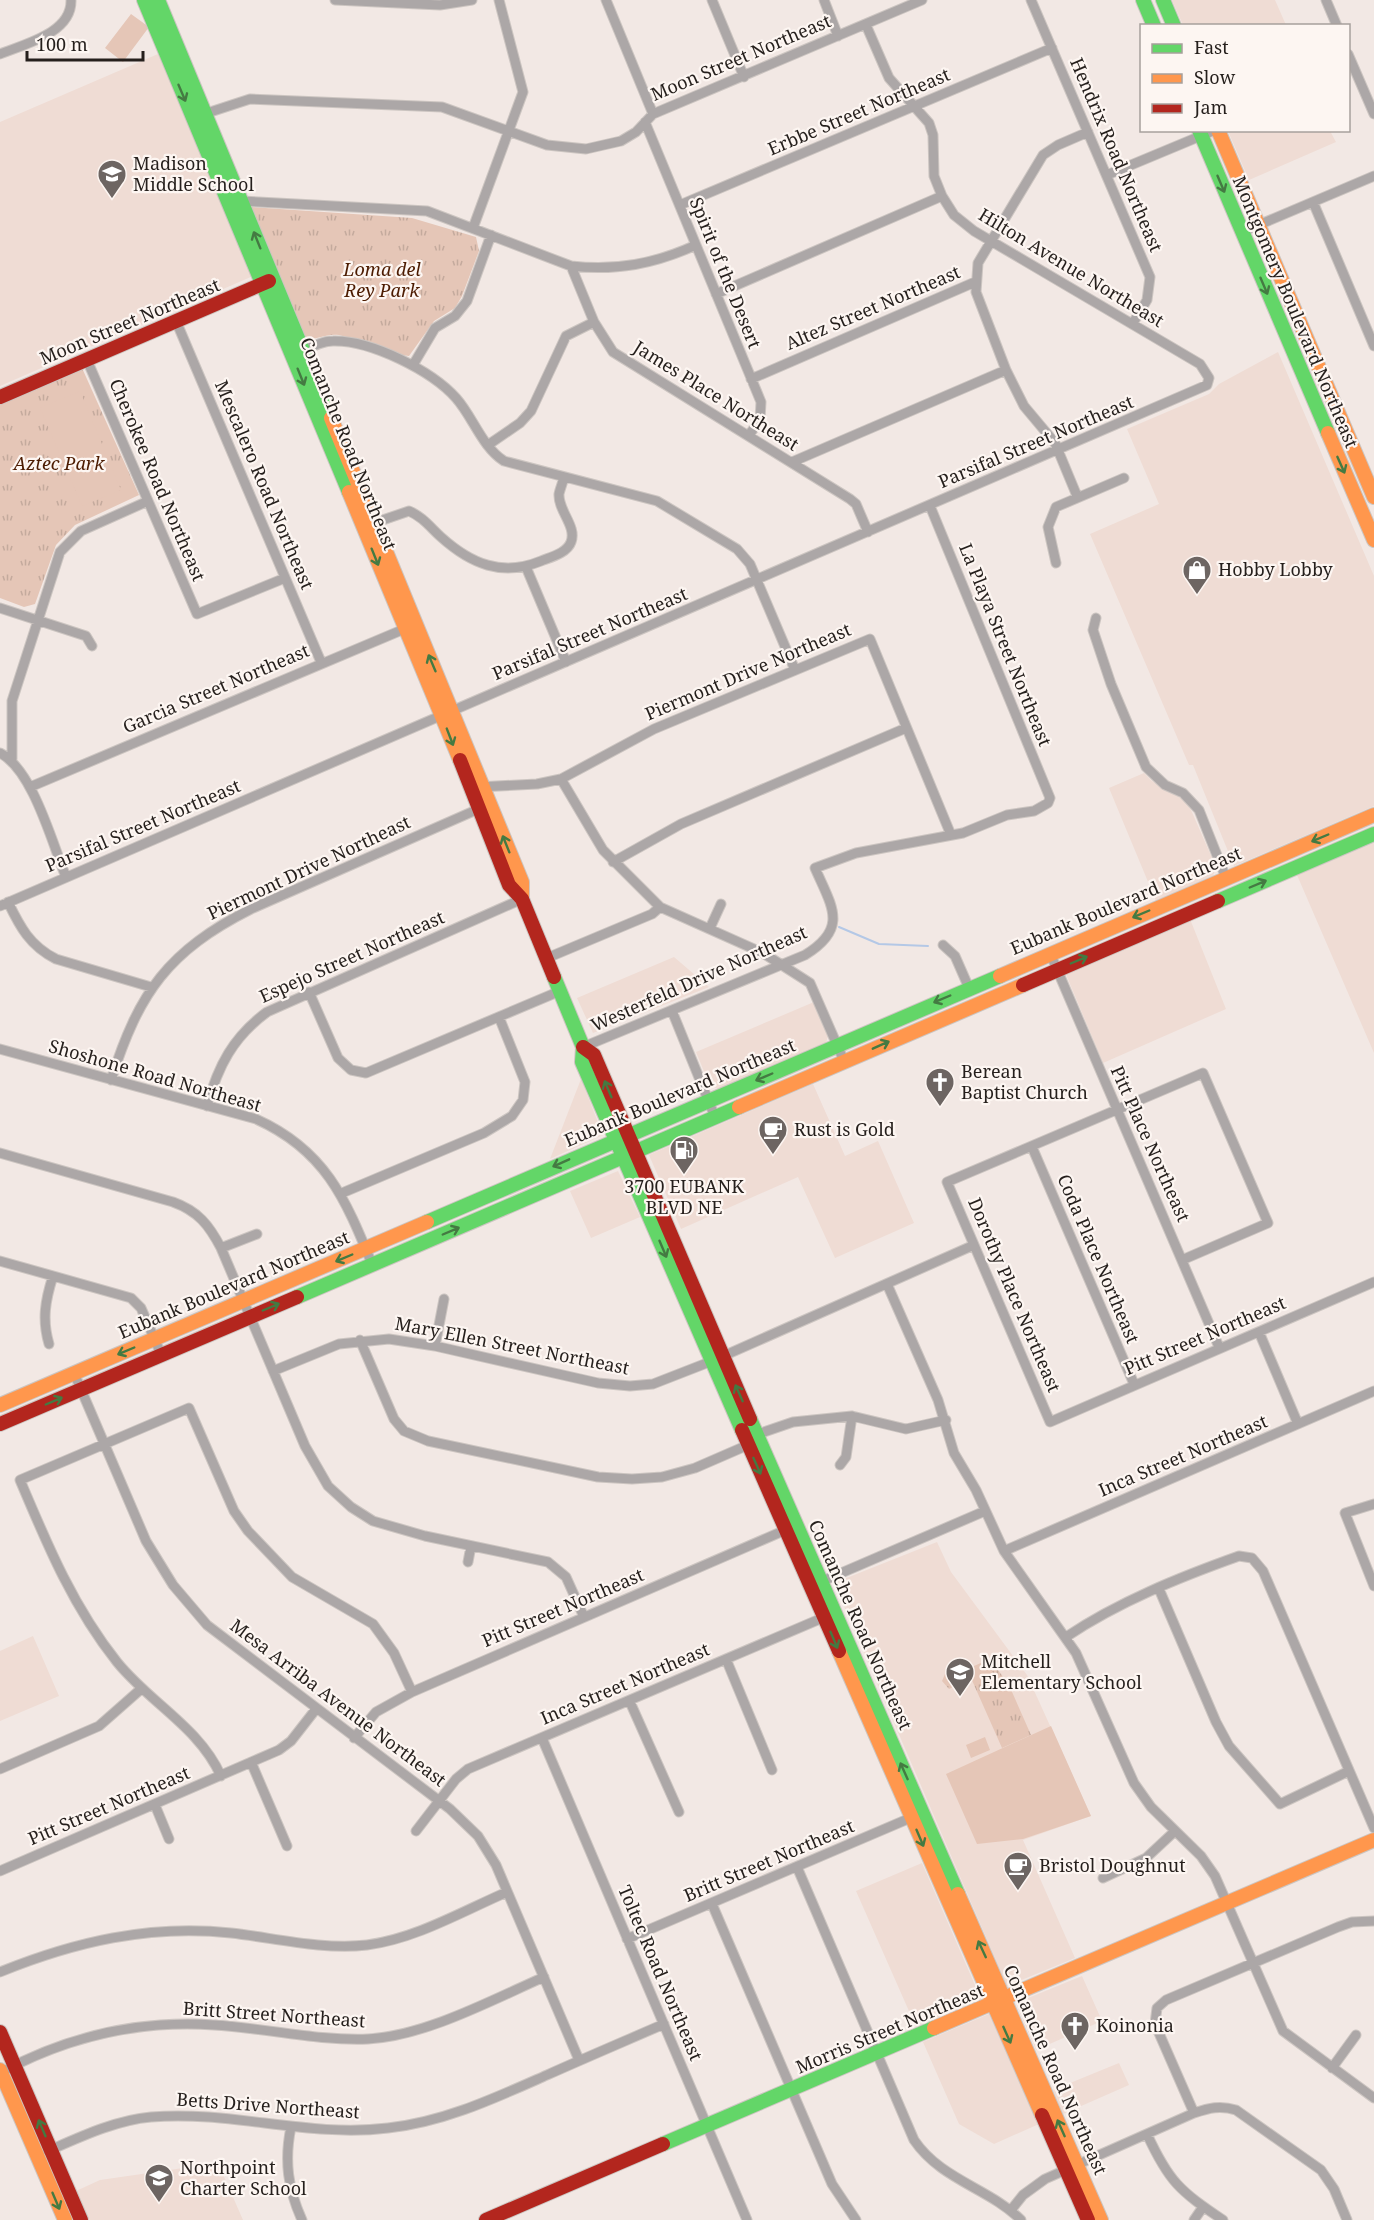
<svg xmlns="http://www.w3.org/2000/svg" width="1374" height="2220" viewBox="0 0 1374 2220" font-family="'Noto Serif',serif">
<style>
.built{fill:#efdcd4}
.park{fill:url(#park-tufts)}
.pitch{fill:#e5c6b7}
.lines{fill:none;stroke-linecap:round;stroke-linejoin:round}
.stream{stroke:#b4c8e6;stroke-width:2}
.street-casing{stroke:#ccc5c1;stroke-width:11}
.fast-casing{stroke:#ccc5c1;stroke-width:16}
.slow-casing{stroke:#ccc5c1;stroke-width:16}
.jam-casing{stroke:#ccc5c1;stroke-width:16}
.street{stroke:#aca7a7;stroke-width:9}
.fast{stroke:#63d668;stroke-width:14}
.slow{stroke:#ff974d;stroke-width:14}
.jam{stroke:#b3261e;stroke-width:14}
.oneway{stroke:#447a42}
.labels{text-anchor:middle;stroke-width:4.5;stroke-linejoin:round;paint-order:stroke}
.street-label{font-size:18px;fill:#251f1c;stroke:#fdf6f2}
.poi-label{font-size:18px;fill:#251f1c;stroke:#fdf6f2;text-anchor:start}
.park-label{font-size:18px;font-style:italic;fill:#4c1b00;stroke:#fdf6f2}
</style>
<defs>
<pattern id="park-tufts" width="24" height="20" patternUnits="userSpaceOnUse" patternTransform="scale(1.5)"><rect width="24" height="20" fill="#e5c6b7"/><path d="M3 7l-1-3M5 7V3M7 7l1-3M15 17l-1-3M17 17v-4M19 17l1-3" fill="none" stroke="#c4aa9d"/></pattern>
</defs>
<rect width="100%" height="100%" fill="#f2e8e4"/>
<path class="built" d="M1172,0H1275L1286,25H1183Z
M158,54L262,284L253,276L0,386V122Z
M1228,131H1330L1336,142L1249,180Z
M1278,352L1374,576V806L1234,866L1193,765H1189L1090,534L1159,504L1127,429L1209,394L1219,384Z
M1144,773L1152,781L1184,800L1191,810L1216,867L1213,876L1156,901L1109,788Z
M1374,843V1053L1297,875Z
M1190,919L1226,1009L1103,1063L1065,972Z
M674,957L709,987L593,1033L577,998Z
M814,1002L828,1036L826,1043L719,1089L710,1086L696,1052Z
M581,1079L603,1135L550,1159Z
M813,1084L845,1156L878,1141L914,1223L835,1258L798,1177L681,1229L649,1155Z
M618,1171L640,1217L591,1238L570,1191Z
M937,1542L951,1572L1027,1675L1091,1816L1023,1840L1075,1958L1007,1986L834,1583Z
M33,1636L59,1696L0,1721V1651Z
M922,1863L981,1999L916,2027L856,1891Z
M1082,1976L1102,2021L1036,2050L1016,2003Z
M989,2014L1039,2124L994,2144L959,2124L923,2042Z
M1119,2063L1129,2085L1063,2114L1053,2090Z
M218,2163L243,2220H87L76,2191L100,2180Z"/>
<path class="park" d="M251,207L412,218L476,237L479,251L462,296L455,308L434,321L409,356C385,354 362,340 339,335C326,333 317,340 306,339Z
M82,368L139,495L75,525L56,545L35,604L24,607L0,598V404Z
M990,1659L1009,1685L1031,1735L1002,1748L967,1669Z
M955,1670L958,1676L955,1686L949,1689L942,1681L945,1674Z"/>
<path class="pitch" d="M131,14L149,27L123,62L105,48Z
M80,391L121,490L82,506L40,408Z
M1051,1726L1091,1816L1023,1839L977,1844L946,1774Z
M985,1737L990,1750L971,1758L966,1745Z"/>
<g class="lines">
<path class="stream" d="M839,927L879,944L928,946"/>
<g class="street-casing">
<path id="street" d="M335,0L440,5L472,0
M606,0L653,114
M712,0L744,77
M824,0L838,36
M1031,0L1150,277L1147,300L1133,323
M1326,0L1337,26
M0,54C25,44 72,33 71,0
M1348,54L1374,114
M201,115L250,99L442,107L547,145L586,149L621,141L636,132L653,114L922,0
M645,122L761,402L760,420L749,435
M1107,175L1215,130
M241,201L427,211L571,266C617,271 654,264 696,245
M1313,202L1374,346
M680,205L1052,48
M473,228L523,92L499,0
M1242,232L1374,176
M571,266L594,322L613,352L850,499L856,504L868,532
M716,294L942,196
M176,321L321,662
M303,351C313,346 323,341 333,341C371,340 432,371 456,398C473,417 482,447 504,461L657,501L737,549L750,564L795,670
M87,360L197,614L285,578
M413,365L435,328L455,316L467,301L491,235
M751,379L975,282
M488,445L520,423L531,411L566,336L594,322
M792,462L1006,370
M1077,496L1055,443L1024,406L1006,370L976,292L978,263L1043,155L1058,145L1088,132
M368,525L409,511C423,517 430,527 441,537C471,564 502,577 541,561C551,557 567,553 571,542C577,526 558,511 559,494C560,489 563,482 564,477
M1056,563L1048,527L1056,507L1124,478
M526,567L566,662
M0,608L86,636L92,646
M1096,618L1093,630L1111,684L1146,767L1165,785L1183,793L1199,810L1226,878
M0,753C33,770 52,843 66,877
M12,759V701L60,552L81,531L148,501
M561,779L603,850L660,907L763,953L810,983L844,1061
M30,787L409,627
M478,787L537,784L561,779L654,729L870,639L951,835
M613,862L681,824L906,728
M8,902C20,927 30,946 56,959L151,987
M0,906L1207,385L1209,378L1200,364L974,231L954,215L942,196L934,176L933,135L929,123L889,78L866,25
M710,928L721,904
M943,945L955,956L969,988
M1050,953L1219,1347
M547,958L652,914L660,907
M309,992L338,1058L351,1070L366,1073L560,991
M672,1011L715,1117
M583,1047L805,955C849,928 832,907 815,868L856,853L963,833L1007,815L1034,811L1048,803L1050,798L930,506
M0,1049L256,1119C325,1150 345,1198 372,1264
M111,1080C139,992 168,951 251,909L483,807
M207,1106C218,1066 233,1037 267,1012L522,899
M1032,1147L1134,1384
M0,1153L173,1202C198,1211 209,1225 221,1248L305,1446L328,1486L351,1507L373,1521L425,1536L548,1562L566,1577L584,1617
M342,1193L484,1133L512,1116L523,1100L525,1082L499,1017
M221,1248L257,1234
M1182,1260L1268,1223L1203,1073L947,1182L1050,1422L1374,1282
M0,1261L131,1298L141,1308L161,1354
M887,1284L938,1400L954,1453L976,1490L1004,1551L1076,1653L1134,1783L1151,1807L1201,1856L1215,1876L1283,2031L1374,2098
M1259,1332L1298,1424
M360,1340L394,1419L404,1431L428,1441L598,1477L632,1479L662,1477L695,1468L748,1445L758,1434L793,1422L852,1416L906,1429L946,1420
M49,1344C42,1320 45,1301 53,1276
M435,1346L444,1299
M273,1371L339,1344L389,1339L435,1346L598,1383L630,1386L653,1384L712,1361L974,1245
M74,1373L146,1541L173,1585L207,1625L450,1809L478,1836L496,1865L579,2060
M840,1465L846,1457L852,1416
M1374,1504L1345,1513L1374,1586
M1004,1551L1374,1391
M468,1562L471,1546
M818,1583L985,1511
M1159,1589L1216,1722L1229,1746L1280,1804L1349,1771
M1066,1637C1118,1602 1180,1577 1239,1556L1252,1558L1263,1571L1374,1828
M726,1659L772,1770
M630,1702L679,1812
M354,1738L376,1712L412,1692L790,1528
M542,1738L747,2220
M251,1762L287,1846
M0,1769L99,1726L141,1689
M221,1776C199,1727 150,1703 117,1662C73,1607 47,1544 20,1480L189,1408L234,1511L248,1531L292,1577L373,1624L394,1653L412,1692
M155,1805L169,1839
M416,1831L456,1779L468,1769L827,1616
M797,1867L914,2140C941,2180 989,2188 1021,2220
M0,1871L279,1750L291,1741L316,1709
M1103,1878L1146,1858L1175,1831
M712,1904L832,2184L856,2220
M627,1939L915,1816
M0,1972C74,1942 150,1924 231,1933C275,1938 322,1950 367,1945C415,1939 463,1911 507,1892
M1332,2068L1356,2035
M0,2073C66,2037 139,2020 214,2025C266,2028 317,2041 368,2039C425,2036 492,2000 544,1977
M1194,2113L1155,2024L1157,2008L1166,2000L1338,1927L1352,1922L1374,1921
M291,2127C284,2161 288,2189 302,2220
M1147,2134C1169,2182 1180,2191 1223,2220
M48,2151C80,2137 116,2120 151,2117C231,2110 308,2138 388,2128C444,2122 495,2098 547,2075C585,2058 625,2041 664,2024
M1011,2210L1023,2195L1045,2179L1194,2113C1209,2108 1220,2105 1236,2110L1321,2170L1334,2189L1347,2220
M1194,2220L1203,2207"/>
</g>
<g class="fast-casing">
<path id="fast" d="M144,0L349,492
M158,0L331,418
M1143,0L1154,26
M1163,0L1174,26
M1199,130L1328,433
M1218,901L1374,834
M554,977L583,1047L582,1062L742,1430
M427,1222L1000,976
M297,1297L739,1107
M750,1419L958,1894
M663,2144L934,2028"/>
</g>
<g class="slow-casing">
<path id="slow" d="M1218,130L1374,497
M331,418L522,882V899
M1328,433L1374,540
M349,492L460,760
M1000,976L1374,815
M739,1107L1023,985
M0,1405L427,1222
M839,1651L1042,2115
M958,1894L1101,2220
M934,2028L1374,1840
M0,2070L65,2220"/>
</g>
<g class="jam-casing">
<path id="jam" d="M0,397L269,281
M460,760L509,885L522,899L554,977
M1023,985L1218,901
M583,1047L594,1055L750,1419
M0,1424L297,1297
M742,1430L839,1651
M0,2032L81,2220
M1042,2115L1088,2220
M486,2220L663,2144"/>
</g>
<use href="#street" class="street"/>
<use href="#fast" class="fast"/>
<use href="#slow" class="slow"/>
<use href="#jam" class="jam"/>
</g>
<defs><path id="oneway-shaft" d="M-6 0H5M1.5-3L5.5 0L1.5 3" fill="none" stroke-width="1.6" stroke-linecap="round" stroke-linejoin="round" transform="scale(1.5)"/></defs>
<g class="oneway">
<use href="#oneway-shaft" transform="translate(182 93) rotate(67)"/>
<use href="#oneway-shaft" transform="translate(1221 184) rotate(67)"/>
<use href="#oneway-shaft" transform="translate(257 240) rotate(-112)"/>
<use href="#oneway-shaft" transform="translate(1264 286) rotate(67)"/>
<use href="#oneway-shaft" transform="translate(301 377) rotate(68)"/>
<use href="#oneway-shaft" transform="translate(1341 465) rotate(66)"/>
<use href="#oneway-shaft" transform="translate(375 557) rotate(68)"/>
<use href="#oneway-shaft" transform="translate(432 663) rotate(-113)"/>
<use href="#oneway-shaft" transform="translate(450 737) rotate(69)"/>
<use href="#oneway-shaft" transform="translate(1320 838) rotate(157)"/>
<use href="#oneway-shaft" transform="translate(506 844) rotate(-112)"/>
<use href="#oneway-shaft" transform="translate(1258 884) rotate(-23)"/>
<use href="#oneway-shaft" transform="translate(1141 914) rotate(157)"/>
<use href="#oneway-shaft" transform="translate(1079 960) rotate(-23)"/>
<use href="#oneway-shaft" transform="translate(942 999) rotate(157)"/>
<use href="#oneway-shaft" transform="translate(881 1045) rotate(-24)"/>
<use href="#oneway-shaft" transform="translate(764 1077) rotate(157)"/>
<use href="#oneway-shaft" transform="translate(608 1089) rotate(-113)"/>
<use href="#oneway-shaft" transform="translate(561 1163) rotate(156)"/>
<use href="#oneway-shaft" transform="translate(451 1231) rotate(-23)"/>
<use href="#oneway-shaft" transform="translate(663 1249) rotate(67)"/>
<use href="#oneway-shaft" transform="translate(344 1258) rotate(157)"/>
<use href="#oneway-shaft" transform="translate(271 1307) rotate(-23)"/>
<use href="#oneway-shaft" transform="translate(126 1351) rotate(157)"/>
<use href="#oneway-shaft" transform="translate(739 1393) rotate(-114)"/>
<use href="#oneway-shaft" transform="translate(54 1401) rotate(-23)"/>
<use href="#oneway-shaft" transform="translate(757 1466) rotate(66)"/>
<use href="#oneway-shaft" transform="translate(834 1640) rotate(67)"/>
<use href="#oneway-shaft" transform="translate(904 1771) rotate(-114)"/>
<use href="#oneway-shaft" transform="translate(920 1838) rotate(67)"/>
<use href="#oneway-shaft" transform="translate(982 1949) rotate(-115)"/>
<use href="#oneway-shaft" transform="translate(1007 2035) rotate(66)"/>
<use href="#oneway-shaft" transform="translate(42 2128) rotate(-113)"/>
<use href="#oneway-shaft" transform="translate(1061 2128) rotate(-114)"/>
<use href="#oneway-shaft" transform="translate(56 2201) rotate(67)"/>
</g>
<defs>
<g id="school-pin" transform="scale(1.5)"><path d="M0 17L-7.5 6A9.5 9.5 0 1 1 7.5 6Z" fill="#6d6562" stroke="#fdf6f2"/><path d="M0-5L7-2L0 1L-7-2ZM-4 1L0 2.5L4 1V4Q0 6-4 4Z" fill="#fff"/></g>
<g id="shop-pin" transform="scale(1.5)"><path d="M0 17L-7.5 6A9.5 9.5 0 1 1 7.5 6Z" fill="#6d6562" stroke="#fdf6f2"/><path d="M-5-2.5h2.3a2.7 3.5 0 0 1 5.4 0H5L5.5 6h-11ZM-1.5-2.5h3a1.5 2.3 0 0 0-3 0Z" fill="#fff"/></g>
<g id="church-pin" transform="scale(1.5)"><path d="M0 17L-7.5 6A9.5 9.5 0 1 1 7.5 6Z" fill="#6d6562" stroke="#fdf6f2"/><path d="M-1.2-6h2.4v3.5h3.3v2.4h-3.3V6h-2.4V-.1h-3.3v-2.4h3.3Z" fill="#fff"/></g>
<g id="cafe-pin" transform="scale(1.5)"><path d="M0 17L-7.5 6A9.5 9.5 0 1 1 7.5 6Z" fill="#6d6562" stroke="#fdf6f2"/><path d="M-5.5-4.5H6V0H3Q3 3.5 0 3.5H-2.5Q-5.5 3.5-5.5 0ZM3-3.2v2h1.7v-2ZM-6 4.5H4V6H-6Z" fill="#fff"/></g>
<g id="fuel-pin" transform="scale(1.5)"><path d="M0 17L-7.5 6A9.5 9.5 0 1 1 7.5 6Z" fill="#6d6562" stroke="#fdf6f2"/><path d="M-5.5-6h7V0h2V4h1.3V-2.5L3-4.5l.8-.8L6-3V5H2.5V1h-1V6h-7ZM-4.2-4.7v3.2H.2V-4.7Z" fill="#fff"/></g>
</defs>
<g fill-rule="evenodd">
<use href="#school-pin" x="112" y="174"/>
<use href="#shop-pin" x="1197" y="570"/>
<use href="#church-pin" x="940" y="1082"/>
<use href="#cafe-pin" x="773" y="1130"/>
<use href="#fuel-pin" x="684" y="1150"/>
<use href="#school-pin" x="960" y="1672"/>
<use href="#cafe-pin" x="1018" y="1866"/>
<use href="#church-pin" x="1075" y="2026"/>
<use href="#school-pin" x="159" y="2178"/>
</g>
<g class="labels">
<g class="street-label">
<text transform="translate(741 58) rotate(-23)" y="6">Moon Street Northeast</text>
<text transform="translate(859 112) rotate(-23)" y="6">Erbbe Street Northeast</text>
<text transform="translate(1116 155) rotate(67)" y="6">Hendrix Road Northeast</text>
<text transform="translate(1071 268) rotate(31)" y="6">Hilton Avenue Northeast</text>
<text transform="translate(725 273) rotate(68)" y="6">Spirit of the Desert</text>
<text transform="translate(873 308) rotate(-23)" y="6">Altez Street Northeast</text>
<text transform="translate(1295 312) rotate(67)" y="6">Montgomery Boulevard Northeast</text>
<text transform="translate(130 322) rotate(-23)" y="6">Moon Street Northeast</text>
<text transform="translate(716 396) rotate(32)" y="6">James Place Northeast</text>
<text transform="translate(1036 442) rotate(-23)" y="6">Parsifal Street Northeast</text>
<text transform="translate(348 444) rotate(68)" y="6">Comanche Road Northeast</text>
<text transform="translate(157 480) rotate(67)" y="6">Cherokee Road Northeast</text>
<text transform="translate(264 485) rotate(67)" y="6">Mescalero Road Northeast</text>
<text transform="translate(590 634) rotate(-23)" y="6">Parsifal Street Northeast</text>
<text transform="translate(1005 645) rotate(68)" y="6">La Playa Street Northeast</text>
<text transform="translate(748 672) rotate(-23)" y="6">Piermont Drive Northeast</text>
<text transform="translate(216 689) rotate(-23)" y="6">Garcia Street Northeast</text>
<text transform="translate(143 826) rotate(-23)" y="6">Parsifal Street Northeast</text>
<text transform="translate(309 868) rotate(-25)" y="6">Piermont Drive Northeast</text>
<text transform="translate(1126 901) rotate(-23)" y="6">Eubank Boulevard Northeast</text>
<text transform="translate(352 957) rotate(-24)" y="6">Espejo Street Northeast</text>
<text transform="translate(699 979) rotate(-24)" y="6">Westerfeld Drive Northeast</text>
<text transform="translate(155 1076) rotate(16)" y="6">Shoshone Road Northeast</text>
<text transform="translate(680 1093) rotate(-23)" y="6">Eubank Boulevard Northeast</text>
<text transform="translate(1150 1144) rotate(66)" y="6">Pitt Place Northeast</text>
<text transform="translate(1098 1259) rotate(67)" y="6">Coda Place Northeast</text>
<text transform="translate(234 1285) rotate(-23)" y="6">Eubank Boulevard Northeast</text>
<text transform="translate(1014 1295) rotate(67)" y="6">Dorothy Place Northeast</text>
<text transform="translate(1205 1336) rotate(-23)" y="6">Pitt Street Northeast</text>
<text transform="translate(512 1346) rotate(11)" y="6">Mary Ellen Street Northeast</text>
<text transform="translate(1183 1456) rotate(-23)" y="6">Inca Street Northeast</text>
<text transform="translate(563 1608) rotate(-23)" y="6">Pitt Street Northeast</text>
<text transform="translate(860 1625) rotate(66)" y="6">Comanche Road Northeast</text>
<text transform="translate(625 1684) rotate(-23)" y="6">Inca Street Northeast</text>
<text transform="translate(338 1703) rotate(37)" y="6">Mesa Arriba Avenue Northeast</text>
<text transform="translate(109 1806) rotate(-23)" y="6">Pitt Street Northeast</text>
<text transform="translate(769 1861) rotate(-23)" y="6">Britt Street Northeast</text>
<text transform="translate(660 1973) rotate(67)" y="6">Toltec Road Northeast</text>
<text transform="translate(274 2015) rotate(4)" y="6">Britt Street Northeast</text>
<text transform="translate(890 2029) rotate(-23)" y="6">Morris Street Northeast</text>
<text transform="translate(1055 2070) rotate(66)" y="6">Comanche Road Northeast</text>
<text transform="translate(268 2106) rotate(4)" y="6">Betts Drive Northeast</text>
</g>
<g class="poi-label">
<text x="133" y="170">Madison<tspan x="133" dy="21">Middle School</tspan></text>
<text x="1218" y="576">Hobby Lobby</text>
<text x="961" y="1078">Berean<tspan x="961" dy="21">Baptist Church</tspan></text>
<text x="794" y="1136">Rust is Gold</text>
<text x="684" y="1193" text-anchor="middle">3700 EUBANK<tspan x="684" dy="21">BLVD NE</tspan></text>
<text x="981" y="1668">Mitchell<tspan x="981" dy="21">Elementary School</tspan></text>
<text x="1039" y="1872">Bristol Doughnut</text>
<text x="1096" y="2032">Koinonia</text>
<text x="180" y="2174">Northpoint<tspan x="180" dy="21">Charter School</tspan></text>
</g>
<g class="park-label">
<text x="382" y="276">Loma del<tspan x="382" dy="21">Rey Park</tspan></text>
<text x="59" y="470">Aztec Park</text>
</g>
</g>
<rect x="1140" y="24" width="210" height="108" fill="#fdf6f2" stroke="#a7a09c" stroke-width="1.5"/>
<rect x="1152" y="44" width="30" height="9" fill="#63d668" stroke="#a7a09c" stroke-width="1.5"/>
<text x="1194" y="54" font-size="18" fill="#251f1c">Fast</text>
<rect x="1152" y="74" width="30" height="9" fill="#ff974d" stroke="#a7a09c" stroke-width="1.5"/>
<text x="1194" y="84" font-size="18" fill="#251f1c">Slow</text>
<rect x="1152" y="104" width="30" height="9" fill="#b3261e" stroke="#a7a09c" stroke-width="1.5"/>
<text x="1194" y="114" font-size="18" fill="#251f1c">Jam</text>
<path d="M27 51v9h116v-9" fill="none" stroke="#251f1c" stroke-width="3"/>
<text x="36" y="51" font-size="18" fill="#251f1c" stroke="#fdf6f2" stroke-width="4.5" paint-order="stroke">100 m</text>
</svg>
